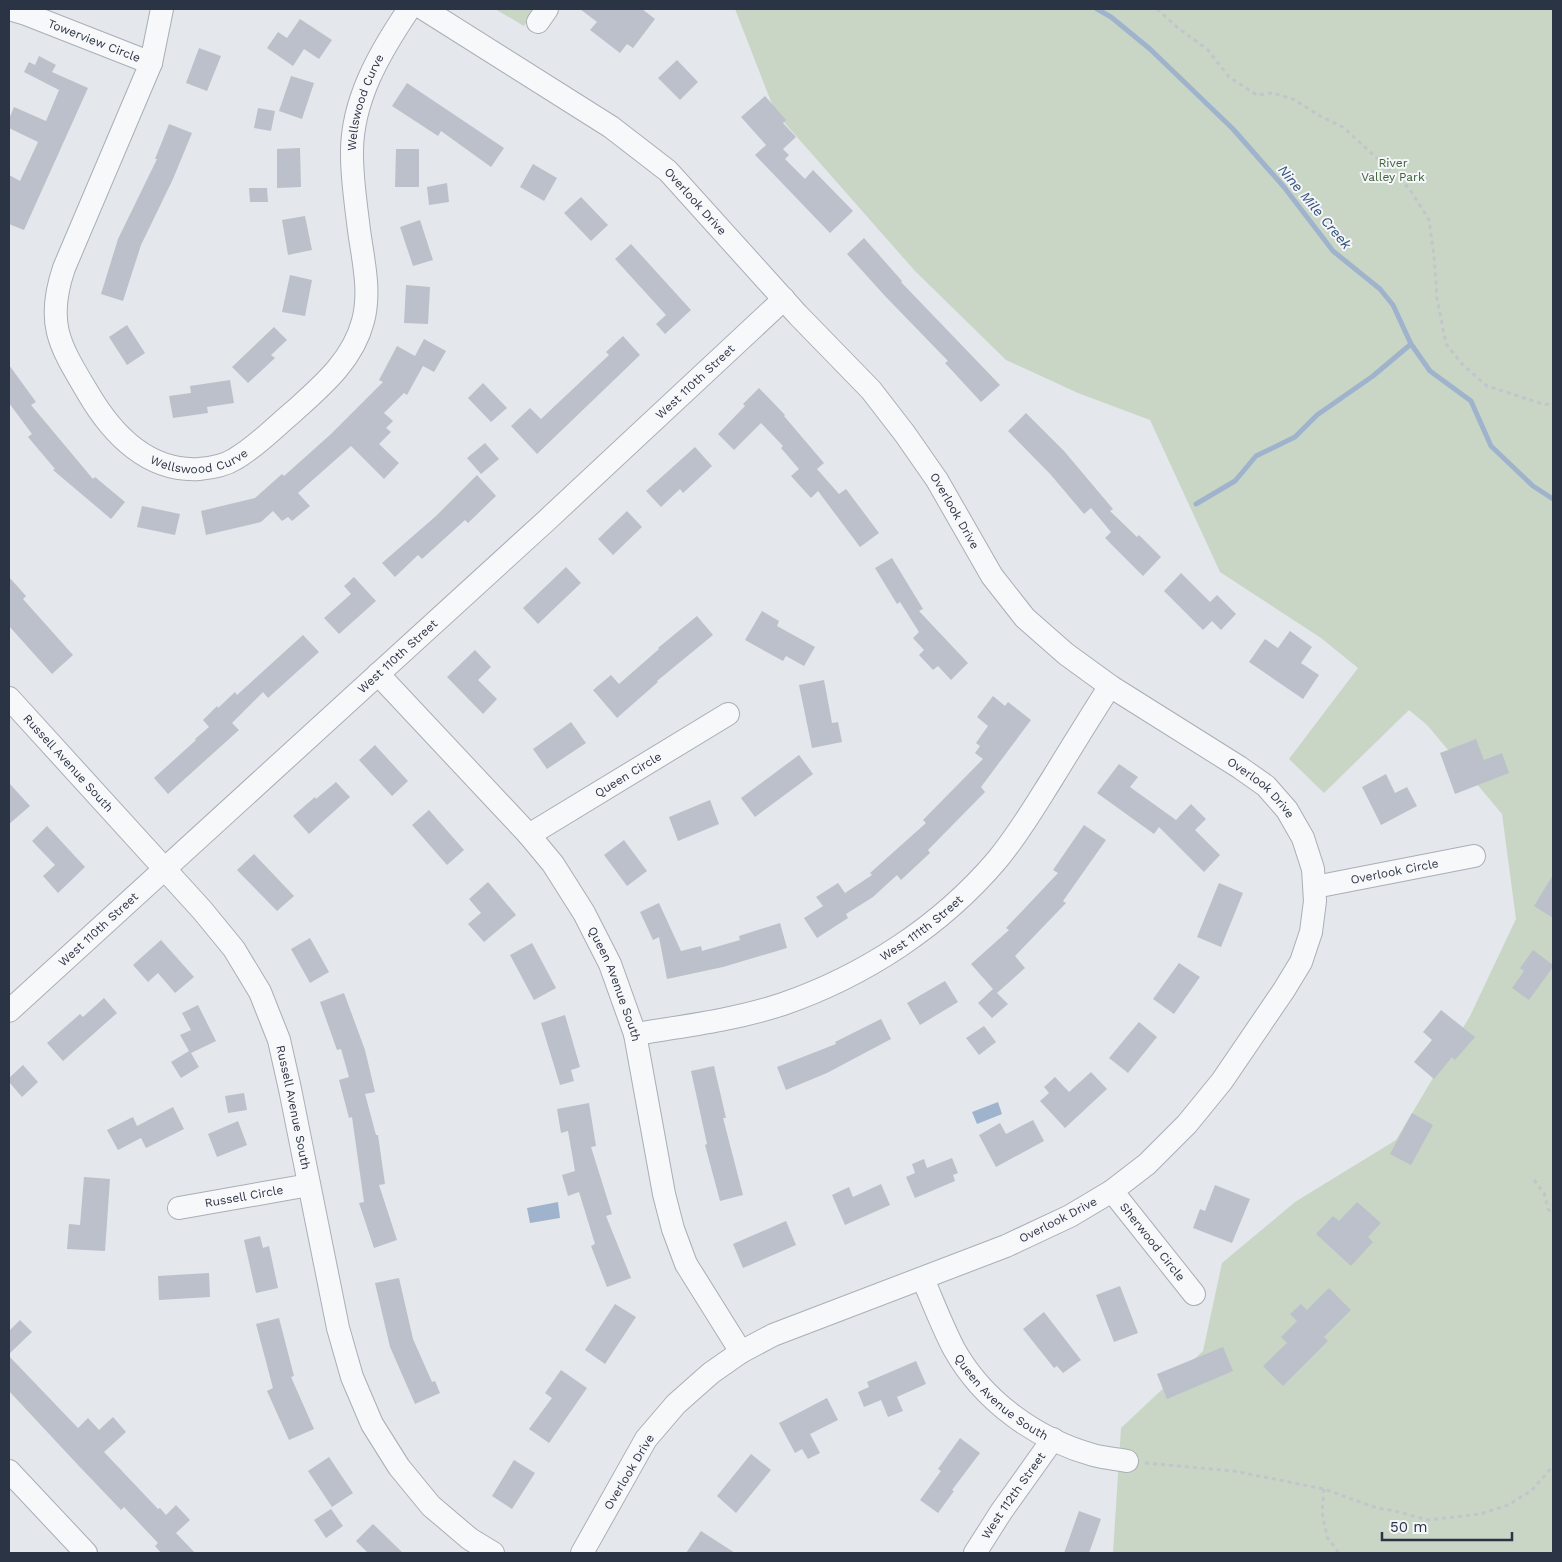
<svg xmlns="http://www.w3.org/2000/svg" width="1562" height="1562" viewBox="0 0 1562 1562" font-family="'Work Sans',sans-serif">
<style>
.green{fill:#c9d6c5}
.water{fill:#9fb4cc}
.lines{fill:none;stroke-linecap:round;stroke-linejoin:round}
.stream{stroke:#9fb4cc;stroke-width:5}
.building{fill:#bbc0ca}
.minor-casing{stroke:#a9aeb7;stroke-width:24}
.path{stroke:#c2c5cb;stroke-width:3;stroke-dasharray:4 4;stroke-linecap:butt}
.minor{stroke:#f7f8fa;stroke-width:22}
.labels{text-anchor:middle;stroke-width:4;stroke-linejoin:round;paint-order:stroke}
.street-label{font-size:12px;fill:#2b3445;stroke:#f4f6f9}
.park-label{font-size:12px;fill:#3f6138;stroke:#f4f6f9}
.water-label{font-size:14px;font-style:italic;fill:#34527a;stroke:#f4f6f9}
</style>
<rect width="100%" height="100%" fill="#e4e7ec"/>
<path class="green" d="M495,9H536L524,26Z
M735,9H1553V1553H1113L1121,1428L1203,1351L1222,1263L1295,1202L1396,1140L1470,1016L1516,919L1502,814L1427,725L1409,710L1324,793L1289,759L1358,668L1321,638L1220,572L1150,420L1078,393L1006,360L915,271L775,112Z"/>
<path class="water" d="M998,1102L1002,1114L977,1124L972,1112Z
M558,1202L560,1218L530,1223L527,1208Z"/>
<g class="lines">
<path class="stream" d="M1097,9L1111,17L1150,49L1233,129L1284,187L1333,251L1380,289L1393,305L1411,344L1430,371L1471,401L1491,446L1533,486L1553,499
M1196,504L1235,481L1256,456L1295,437L1317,415L1373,376L1411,344"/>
</g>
<path class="building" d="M580,9H642L655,19L633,48L627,44L620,53L590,30L597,22Z
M300,19L332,40L319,59L304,49L293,66L267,48L278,32L287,38Z
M199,48L221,56L207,91L186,83Z
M39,56L56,65L52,72L88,88L24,230L9,224V175L20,181L38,142L9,128V119L14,107L46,121L59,90L24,72L29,62L35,65Z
M677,60L698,82L680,100L658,78Z
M291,76L314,83L302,119L279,111Z
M407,83L504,148L491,167L441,131L438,136L392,106Z
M765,96L786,120L783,123L796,137L783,149L789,155L785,159L805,179L813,170L853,211L830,233L755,155L766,145L741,117Z
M258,108L275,111L271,131L254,128Z
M169,124L192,133L173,179L141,245L123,301L101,294L118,239L157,159H155Z
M300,148L301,187L277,188V149Z
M396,149H419V187H395Z
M533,164L557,178L544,201L520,187Z
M447,183L449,202L429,205L427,187Z
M249,188H267L268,202H250Z
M581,197L608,225L591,241L564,213Z
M305,216L312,250L288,255L282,220Z
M420,220L433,260L413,266L400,227Z
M864,238L902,281L901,282L1000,385L981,402L945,363L948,361L885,296L847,254Z
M631,244L691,310L665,334L656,324L666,315L615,259Z
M290,275L312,280L305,316L282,312Z
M406,285L430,287L428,324L404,323Z
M127,325L145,353L127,365L109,337Z
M274,327L287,340L271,355L275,358L248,383L232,367Z
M623,336L640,355L537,454L511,426L530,408L541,419L609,355L606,352Z
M424,339L446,351L434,372L423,366L407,395L404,393L384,413L393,421L386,428L391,432L379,444L399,463L384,479L351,446L298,493L310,506L292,521L288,517L282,521L273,511L261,522L206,535L201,511L255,498L282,474L284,476L331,434L383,382L379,380L397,346L415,356Z
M9,365L36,402L31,405L93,479L95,477L125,502L111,519L53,470L55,469L28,437L32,434L9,403Z
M230,380L234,403L207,407L208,413L173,418L169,396L191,393L190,386Z
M483,383L507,408L491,422L468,398Z
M759,388L785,415L784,416L824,463L817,469L839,494L846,489L879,533L860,547L818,491L811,498L791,476L799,469L781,448L783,446L761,423L734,450L718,434L745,406L743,404Z
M1026,413L1064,451L1113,509L1110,511L1137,537L1139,535L1161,557L1143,576L1105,538L1111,532L1091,508L1084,514L1051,475L1008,431Z
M485,443L499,459L481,474L467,458Z
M695,447L712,466L683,493L680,489L661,507L646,491Z
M477,475L496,496L468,523L465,520L422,559L418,555L395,577L382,563L436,516Z
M142,506L180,514L175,535L137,527Z
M627,511L642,527L613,555L598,539Z
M892,558L923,609L919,611L968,663L951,680L938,666L933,670L919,655L924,650L913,638L919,632L900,602L897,604L875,568Z
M566,567L581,583L538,624L523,608Z
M1181,573L1210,602L1217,595L1236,614L1221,630L1212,621L1203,630L1164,591Z
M9,577L26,596L23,599L73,655L52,674L9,626Z
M354,577L376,601L339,634L324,618L351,594L344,586Z
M762,611L779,621L777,626L815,647L804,666L786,656L783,661L745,640Z
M697,616L713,635L657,681L658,682L617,718L593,690L611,675L619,684L659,649L658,648Z
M1290,631L1312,647L1301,663L1319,675L1303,699L1249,662L1265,639L1278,648Z
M303,635L319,652L268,698L263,692L232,723L239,730L168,794L154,778L196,740L195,739L209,727L203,720L217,706L218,708L235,692L237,695Z
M475,650L491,667L478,680L497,699L483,714L447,677Z
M824,680L832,723L838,722L842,742L812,748L799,685Z
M993,696L1005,706L1008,702L1031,720L981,787L985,792L928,850L930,853L901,880L897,875L873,897L846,914L848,918L817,938L804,918L823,906L816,897L838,883L845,893L872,875L870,873L926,823L923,820L983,759L975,753L980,746L976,743L988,726L977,717Z
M571,722L586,743L547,769L533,749Z
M1476,739L1484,760L1502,753L1509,773L1455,794L1440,753Z
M375,745L408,781L392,796L359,760Z
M799,755L813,774L755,817L741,798Z
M1119,764L1138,777L1130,787L1176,820L1191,804L1206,819L1195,830L1220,855L1204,872L1159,827L1154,834L1097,793Z
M1386,774L1395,793L1407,787L1417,806L1381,825L1362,787Z
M336,782L350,797L309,834L293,816L315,797L316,799Z
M9,783L30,806L9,824Z
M710,800L719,824L678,841L669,817Z
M429,810L464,850L447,865L412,825Z
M1084,825L1106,840L1063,901L1066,903L1015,956L1025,968L997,993L1008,1004L992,1018L978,1003L993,989L971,964L1009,930L1006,928L1058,873L1053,870Z
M47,826L85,867L58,893L43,876L55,865L32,841Z
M624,840L647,871L627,886L604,855Z
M254,854L294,896L277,911L237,870Z
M1553,875V918L1534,906Z
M488,882L516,915L484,942L468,924L481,913L469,899Z
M1219,883L1243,893L1221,947L1197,937Z
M659,903L681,951L701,946L702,951L740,940L739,936L780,923L787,948L723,967L667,979L659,937L653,940L640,912Z
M310,938L329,972L310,983L291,949Z
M161,940L194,977L175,993L158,973L148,982L133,965Z
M532,943L556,988L534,1000L510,955Z
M1533,950L1553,965V967L1529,1000L1512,988L1524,971L1520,968Z
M1179,963L1200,977L1174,1014L1153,999Z
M945,981L958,1002L920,1025L907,1003Z
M344,993L365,1050L375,1092L365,1094L376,1135H378L385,1184L379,1185L397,1240L374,1248L359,1203L364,1202L352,1117L349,1118L339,1080L349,1077L341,1049L337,1050L320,1002Z
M104,998L117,1013L63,1061L47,1043L80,1014L83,1017Z
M198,1005L216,1041L191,1053L199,1067L181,1078L171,1062L189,1051L180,1035L191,1030L182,1013Z
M1441,1010L1475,1037L1455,1060L1452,1057L1434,1079L1414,1062L1432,1040L1423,1032Z
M565,1015L580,1067L571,1070L574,1081L560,1085L541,1023Z
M881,1019L891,1039L827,1073L786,1090L777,1067L836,1044L835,1042Z
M1139,1022L1157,1037L1128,1073L1109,1058Z
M984,1026L996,1042L979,1055L966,1038Z
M23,1065L38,1082L22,1097L9,1082V1078Z
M714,1066L726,1118H723L743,1195L720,1201L705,1145L707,1144L691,1071Z
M1091,1072L1107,1089L1065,1128L1040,1101L1049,1093L1044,1087L1055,1077L1069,1092Z
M244,1093L247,1110L228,1113L225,1096Z
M589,1103L596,1146L591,1147L612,1214L606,1216L631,1278L607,1287L591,1246L595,1244L579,1192L568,1196L562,1175L575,1171L568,1131L561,1133L557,1109Z
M173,1107L184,1129L146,1148L141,1138L118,1150L107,1130L133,1117L137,1126Z
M1412,1113L1433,1125L1411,1165L1390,1154Z
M1033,1120L1044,1141L996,1167L979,1135L1000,1123L1006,1134Z
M238,1121L247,1145L217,1157L208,1134Z
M952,1158L958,1173L953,1175L955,1181L915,1198L906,1177L915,1173L912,1164L924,1159L927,1168Z
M84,1177L110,1179L105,1251L67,1249L69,1224L80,1225Z
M881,1184L890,1205L845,1225L832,1195L849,1187L853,1197Z
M1215,1185L1250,1199L1232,1243L1193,1228L1200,1209L1205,1211Z
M1357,1202L1381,1223L1368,1237L1373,1242L1351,1266L1316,1234L1333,1216L1339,1221Z
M786,1221L796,1245L743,1268L733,1244Z
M260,1236L263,1248L269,1246L278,1288L256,1293L244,1240Z
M209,1273L210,1297L159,1300L158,1276Z
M399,1278L413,1339L432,1382L435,1381L440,1393L415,1404L390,1347L375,1283Z
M1120,1286L1138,1333L1114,1342L1096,1295Z
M1329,1288L1351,1310L1324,1337L1328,1341L1283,1386L1263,1366L1287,1343L1281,1337L1297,1321L1290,1314L1301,1304L1307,1310Z
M615,1304L636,1317L605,1364L585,1350Z
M1044,1312L1081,1360L1063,1373L1057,1366L1054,1368L1023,1329Z
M279,1318L294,1376L291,1377L314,1429L289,1440L267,1391L273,1388L256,1324Z
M20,1320L32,1332L9,1354V1331Z
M1223,1347L1233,1371L1167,1399L1157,1374Z
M9,1356L78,1428L88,1418L99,1430L113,1417L126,1432L104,1452L158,1509L160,1508L166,1515L176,1505L190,1520L176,1533L195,1553H161L155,1546L158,1543L124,1507L121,1510L78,1465L9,1391Z
M916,1361L926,1384L897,1397L903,1411L888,1417L881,1400L864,1407L858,1392L869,1387L867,1382Z
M561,1370L587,1388L549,1443L529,1429L552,1398L545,1393Z
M827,1398L838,1420L810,1434L820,1453L808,1459L802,1449L795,1453L779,1423Z
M960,1438L980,1453L952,1490L954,1491L938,1513L920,1500L941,1471L938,1469Z
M751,1454L771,1470L736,1513L717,1496Z
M329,1457L353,1493L332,1507L308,1471Z
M514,1460L535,1473L512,1509L492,1496Z
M331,1509L343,1526L326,1538L314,1520Z
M1079,1511L1101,1519L1089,1553H1064Z
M373,1524L403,1553H368L356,1541Z
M701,1531L735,1553H686Z"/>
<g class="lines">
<g class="minor-casing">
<g id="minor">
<path id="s1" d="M9,9L26,14L151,63"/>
<path id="s2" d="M162,9L151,63L64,268C45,324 60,346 88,393C112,434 148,472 199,469C211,468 224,466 235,459C256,447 274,428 293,412C322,386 353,360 363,321C371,291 363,260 359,230C356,205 352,180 352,155C351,101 380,52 409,9"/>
<path id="s3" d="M424,9L611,127L668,171L798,315L871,390L905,434L937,480L992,576L1025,618L1066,654L1110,686L1239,767L1266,786L1287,810L1303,838L1313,869L1315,901L1311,932L1301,962L1284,990L1222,1081L1187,1124L1147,1164L1112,1191L1070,1216L1006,1246L773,1335L741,1352L711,1373L676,1404L646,1439L582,1553"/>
<path d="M538,22L547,9"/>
<path id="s4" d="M378,674L529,835L553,864L584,913L610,964L635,1034L664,1194L673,1229L686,1264L741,1352"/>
<path id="s5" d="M9,698L202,910L234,949L260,992L279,1040L290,1089L338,1328L352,1377L372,1424L399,1467L431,1506L470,1539L493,1553"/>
<path id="s6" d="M529,835L728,714"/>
<path id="s7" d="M1315,887L1474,856"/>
<path id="s8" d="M9,1011L547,520L784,299"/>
<path id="s9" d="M635,1034C684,1026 735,1020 783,1004C864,976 941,926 997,860C1018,835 1035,806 1052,779C1071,748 1090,717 1110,686"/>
<path id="s10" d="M1112,1191L1194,1294"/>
<path id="s11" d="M179,1208L309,1185"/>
<path id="s12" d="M923,1279C933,1302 942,1326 954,1349C983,1401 1036,1439 1093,1455C1104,1458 1116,1459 1127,1461"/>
<path d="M9,1471L86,1553"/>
<path id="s13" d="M975,1553L1001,1512L1053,1439"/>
</g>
</g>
<path class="path" d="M1157,9L1178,28L1207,49L1229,77L1257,95L1272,93L1293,99L1320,116L1343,127L1409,188L1429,220L1434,256L1437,298L1446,344L1462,364L1487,386L1543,404L1553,405
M1534,1180L1544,1193L1548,1209L1553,1214
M1145,1463L1234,1471L1324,1489L1377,1508L1395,1511L1428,1520L1480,1514L1508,1505L1531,1491L1553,1466
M1324,1489L1322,1512L1327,1537L1339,1553"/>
<use href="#minor" class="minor"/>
</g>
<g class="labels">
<g class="street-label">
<text dy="4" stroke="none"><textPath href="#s1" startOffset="91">Towerview Circle</textPath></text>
<text dy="4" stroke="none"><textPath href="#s2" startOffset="1004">Wellswood Curve</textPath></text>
<text dy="4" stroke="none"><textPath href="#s3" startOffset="334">Overlook Drive</textPath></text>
<text dy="4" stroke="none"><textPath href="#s8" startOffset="931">West 110th Street</textPath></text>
<text dy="4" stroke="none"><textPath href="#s2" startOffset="554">Wellswood Curve</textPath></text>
<text dy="4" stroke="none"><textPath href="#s3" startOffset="739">Overlook Drive</textPath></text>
<text dy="4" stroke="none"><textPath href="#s8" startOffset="526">West 110th Street</textPath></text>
<text dy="4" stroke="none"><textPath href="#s5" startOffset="88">Russell Avenue South</textPath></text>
<text dy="4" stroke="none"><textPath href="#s6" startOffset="116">Queen Circle</textPath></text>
<text dy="4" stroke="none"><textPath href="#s3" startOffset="1159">Overlook Drive</textPath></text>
<text dy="4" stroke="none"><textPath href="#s7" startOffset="81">Overlook Circle</textPath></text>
<text dy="4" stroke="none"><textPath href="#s9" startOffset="310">West 111th Street</textPath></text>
<text dy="4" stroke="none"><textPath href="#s8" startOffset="121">West 110th Street</textPath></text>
<text dy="4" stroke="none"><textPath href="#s4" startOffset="394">Queen Avenue South</textPath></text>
<text dy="4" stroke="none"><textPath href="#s5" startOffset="508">Russell Avenue South</textPath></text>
<text dy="4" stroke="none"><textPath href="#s11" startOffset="66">Russell Circle</textPath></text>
<text transform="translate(1058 1220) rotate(-27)" y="4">Overlook Drive</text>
<text dy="4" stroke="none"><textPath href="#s10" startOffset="65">Sherwood Circle</textPath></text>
<text dy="4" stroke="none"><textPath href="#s12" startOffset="145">Queen Avenue South</textPath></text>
<text transform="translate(629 1472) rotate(-59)" y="4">Overlook Drive</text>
<text dy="4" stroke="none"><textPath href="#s13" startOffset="69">West 112th Street</textPath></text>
</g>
<g class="park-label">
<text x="1393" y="167">River<tspan x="1393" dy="14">Valley Park</tspan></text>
</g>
<g class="water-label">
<text transform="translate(1315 207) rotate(50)" y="5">Nine Mile Creek</text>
</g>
</g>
<rect width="1562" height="1562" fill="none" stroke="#2b3445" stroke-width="20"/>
<path d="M1382 1532v8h130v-8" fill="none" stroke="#2b3445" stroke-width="2.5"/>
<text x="1390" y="1532" font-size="15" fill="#2b3445" stroke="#f4f6f9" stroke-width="4" paint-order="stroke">50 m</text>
</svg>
